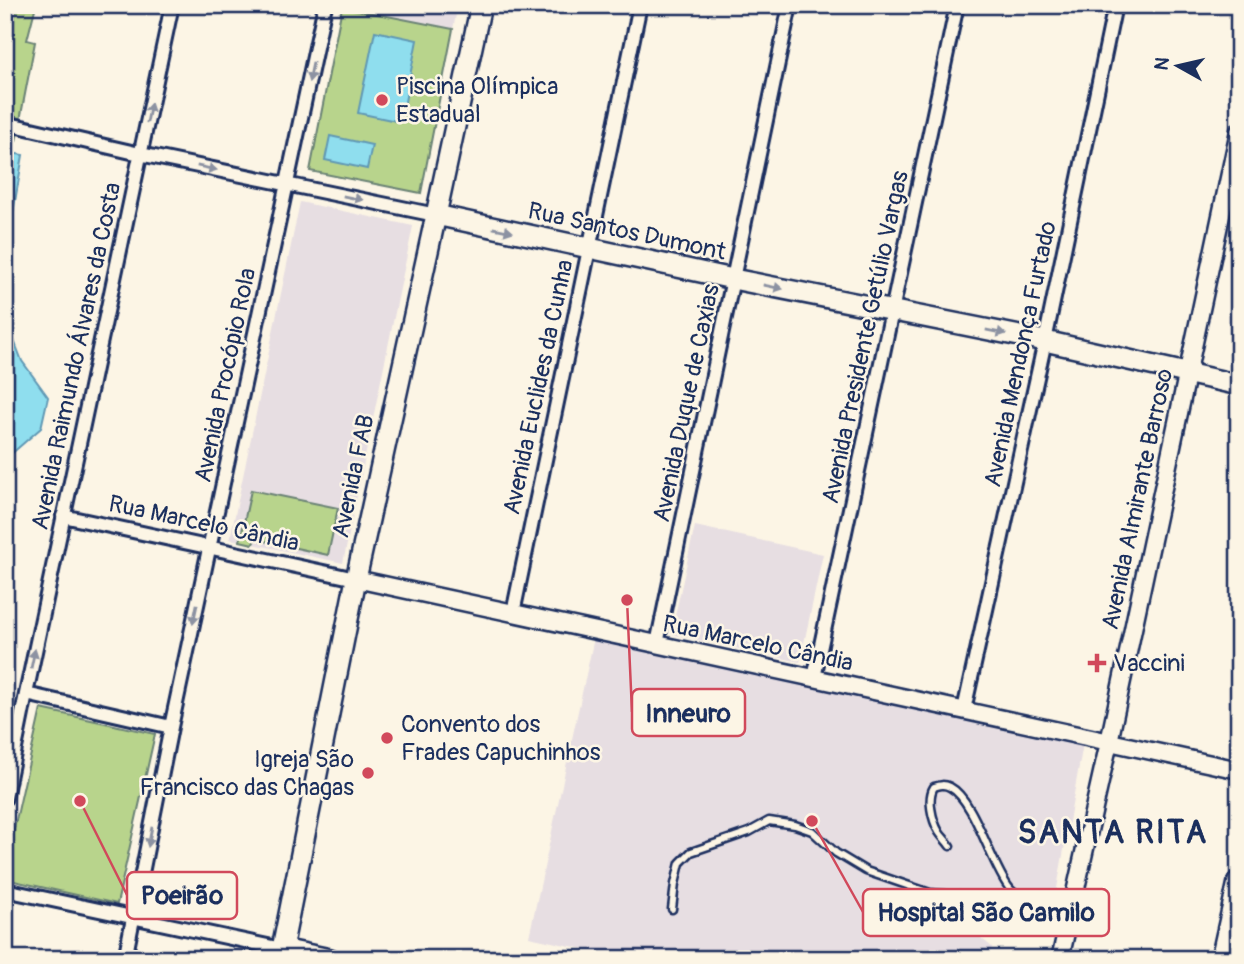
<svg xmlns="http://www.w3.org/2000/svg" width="1244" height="964" viewBox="0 0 1244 964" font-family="Pangolin,sans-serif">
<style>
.built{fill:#e7dee2}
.green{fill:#b8d48c;stroke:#6a8275;stroke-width:2}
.water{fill:#8fdeee;stroke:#6198b4;stroke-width:2}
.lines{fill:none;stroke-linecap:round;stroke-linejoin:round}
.service-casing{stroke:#1b2f5e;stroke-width:11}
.minor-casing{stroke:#1b2f5e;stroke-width:18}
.tertiary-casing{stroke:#1b2f5e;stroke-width:21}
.secondary-casing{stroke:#1b2f5e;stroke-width:24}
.primary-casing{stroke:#1b2f5e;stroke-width:26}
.service{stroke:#fcf5e5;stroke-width:6}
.minor{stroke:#fcf5e5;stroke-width:12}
.tertiary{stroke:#fcf5e5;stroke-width:16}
.secondary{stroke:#fcf5e5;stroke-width:19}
.primary{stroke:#fcf5e5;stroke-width:21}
.oneway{fill:#8c92a2}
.poi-dot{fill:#d1495b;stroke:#fcf5e5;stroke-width:2.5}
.labels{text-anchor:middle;stroke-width:5;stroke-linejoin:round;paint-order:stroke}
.poi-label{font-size:24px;fill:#1b2f5e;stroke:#fcf5e5;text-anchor:start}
.street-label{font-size:24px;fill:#1b2f5e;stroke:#fcf5e5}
.district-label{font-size:32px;font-weight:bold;letter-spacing:2px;fill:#1b2f5e;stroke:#fcf5e5}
.leader{fill:none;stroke:#d1495b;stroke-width:2.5}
.callout-dot{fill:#d1495b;stroke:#fcf5e5;stroke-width:2.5}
.callout{fill:#fcf5e5;stroke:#d1495b;stroke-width:2.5}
.callout-label{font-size:26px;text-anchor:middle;font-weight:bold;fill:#1b2f5e}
</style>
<rect width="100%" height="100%" fill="#fcf5e5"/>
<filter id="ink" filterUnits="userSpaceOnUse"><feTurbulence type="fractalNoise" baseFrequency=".0143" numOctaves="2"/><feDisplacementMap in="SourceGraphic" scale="14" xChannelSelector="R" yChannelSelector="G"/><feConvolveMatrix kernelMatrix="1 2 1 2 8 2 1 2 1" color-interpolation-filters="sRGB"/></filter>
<g filter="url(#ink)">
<path class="built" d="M343,5H458L453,29L342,7Z
M300,202L413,226L343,563L230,539Z
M695,526L823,554L800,662L671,634Z
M594,638L1083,744L1052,916L979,899L969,920L982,939L992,947L988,959H630L529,937Z"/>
<path class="green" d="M5,5H36L27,40L35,42L16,141L5,139Z
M342,7L453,29L421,193L310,171Z
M251,490L338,508L328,555L255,539L253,544L240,541Z
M41,709L155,734L117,904L5,879V869Z"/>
<path class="water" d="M375,31L417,40L401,122L358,113Z
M330,136L372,145L367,169L325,160Z
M5,152L23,155L13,213L5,212Z
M5,317L22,361L48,397L41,428L10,455L5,476Z"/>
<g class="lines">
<g class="service-casing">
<path id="service" d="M950,846C947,841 942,837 939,832C932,820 927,798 934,787C940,785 944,784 950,787C975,800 991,866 1010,889C1023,904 1049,912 1067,918
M672,909L675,884L680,863L691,852L749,832L769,821L795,825L812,831L836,853L866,871L930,893L978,897L1014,903L1018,902L1022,898"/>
</g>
<g class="minor-casing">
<path id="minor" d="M5,123L140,154L436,215
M63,516L356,579
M513,613L640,5
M657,644L790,5
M814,678L957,5
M26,694L171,727
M964,710L1045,341L1115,5
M5,798L26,694L172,5
M5,890L282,949L279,959
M125,959L171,727L325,5"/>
</g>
<g class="tertiary-casing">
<path id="tertiary" d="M356,579L1239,770
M1060,959L1109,742L1239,131"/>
</g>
<g class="secondary-casing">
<path id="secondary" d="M436,215L733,279L1045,341L1239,385
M330,959L282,949L356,579L436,215L481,5"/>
</g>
<g class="primary-casing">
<path id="primary" d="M1222,959L1239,882"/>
</g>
<use href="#service" class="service"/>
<use href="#minor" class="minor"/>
<use href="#tertiary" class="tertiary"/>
<use href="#secondary" class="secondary"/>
<use href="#primary" class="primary"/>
</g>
<defs><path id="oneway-solid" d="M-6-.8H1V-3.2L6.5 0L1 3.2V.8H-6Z" transform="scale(1.75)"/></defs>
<g class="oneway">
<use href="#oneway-solid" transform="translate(311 72) rotate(102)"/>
<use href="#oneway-solid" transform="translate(149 113) rotate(-78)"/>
<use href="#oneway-solid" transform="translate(207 168) rotate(12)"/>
<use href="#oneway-solid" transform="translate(353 198) rotate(12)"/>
<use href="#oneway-solid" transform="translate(503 230) rotate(12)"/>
<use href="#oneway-solid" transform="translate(773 287) rotate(12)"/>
<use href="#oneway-solid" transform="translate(996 332) rotate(11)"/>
<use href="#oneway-solid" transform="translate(195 614) rotate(102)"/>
<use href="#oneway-solid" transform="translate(33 659) rotate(-78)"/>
<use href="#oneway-solid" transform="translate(150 837) rotate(101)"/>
</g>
</g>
<g class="poi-dot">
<circle cx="382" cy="100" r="7"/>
<path d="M1093.5 652.5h7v7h7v7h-7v7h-7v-7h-7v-7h7z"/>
<circle cx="387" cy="738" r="7"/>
<circle cx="368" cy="773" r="7"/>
</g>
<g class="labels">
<g class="poi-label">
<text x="396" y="94">Piscina Olímpica<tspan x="396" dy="28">Estadual</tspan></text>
<text x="1113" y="671">Vaccini</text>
<text x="401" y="732">Convento dos<tspan x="401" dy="28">Frades Capuchinhos</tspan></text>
<text x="354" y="767" text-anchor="end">Igreja São<tspan x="354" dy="28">Francisco das Chagas</tspan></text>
</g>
<g class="street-label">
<text transform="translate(627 231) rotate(12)" y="8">Rua Santos Dumont</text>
<text transform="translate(865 337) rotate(-78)" y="8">Avenida Presidente Getúlio Vargas</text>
<text transform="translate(1020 354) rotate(-78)" y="8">Avenida Mendonça Furtado</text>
<text transform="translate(76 356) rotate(-78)" y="8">Avenida Raimundo Álvares da Costa</text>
<text transform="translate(225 375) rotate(-78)" y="8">Avenida Procópio Rola</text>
<text transform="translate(538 387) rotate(-78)" y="8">Avenida Euclides da Cunha</text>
<text transform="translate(686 403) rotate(-78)" y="8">Avenida Duque de Caxias</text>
<text transform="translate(353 476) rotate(-78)" y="8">Avenida FAB</text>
<text transform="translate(1137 499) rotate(-78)" y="8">Avenida Almirante Barroso</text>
<text transform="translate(204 523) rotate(12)" y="8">Rua Marcelo Cândia</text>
<text transform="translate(758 643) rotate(12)" y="8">Rua Marcelo Cândia</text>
</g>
<g class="district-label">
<text x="1113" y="843">SANTA RITA</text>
</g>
</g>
<path class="leader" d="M627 600L632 712M80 801L127 895M812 821L863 912"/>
<g class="callout-dot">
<circle cx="627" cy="600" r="7"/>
<circle cx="80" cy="801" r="7"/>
<circle cx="812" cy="821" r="7"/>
</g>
<g class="callout">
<rect x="632" y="689" width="113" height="47" rx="7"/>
<rect x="127" y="872" width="110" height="47" rx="7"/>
<rect x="863" y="889" width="246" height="47" rx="7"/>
</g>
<g class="callout-label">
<text x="688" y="722">Inneuro</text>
<text x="182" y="904">Poeirão</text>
<text x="986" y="921">Hospital São Camilo</text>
</g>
<rect width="1244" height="964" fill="none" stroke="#fcf5e5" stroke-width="28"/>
<rect x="14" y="14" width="1216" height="936" fill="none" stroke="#1b2f5e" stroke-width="2.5" filter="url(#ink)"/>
<g transform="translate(1178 66) rotate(278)" stroke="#fcf5e5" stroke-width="5" paint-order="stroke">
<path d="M0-5L12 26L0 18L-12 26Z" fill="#1b2f5e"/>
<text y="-10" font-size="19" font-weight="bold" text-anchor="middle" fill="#1b2f5e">N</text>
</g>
</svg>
